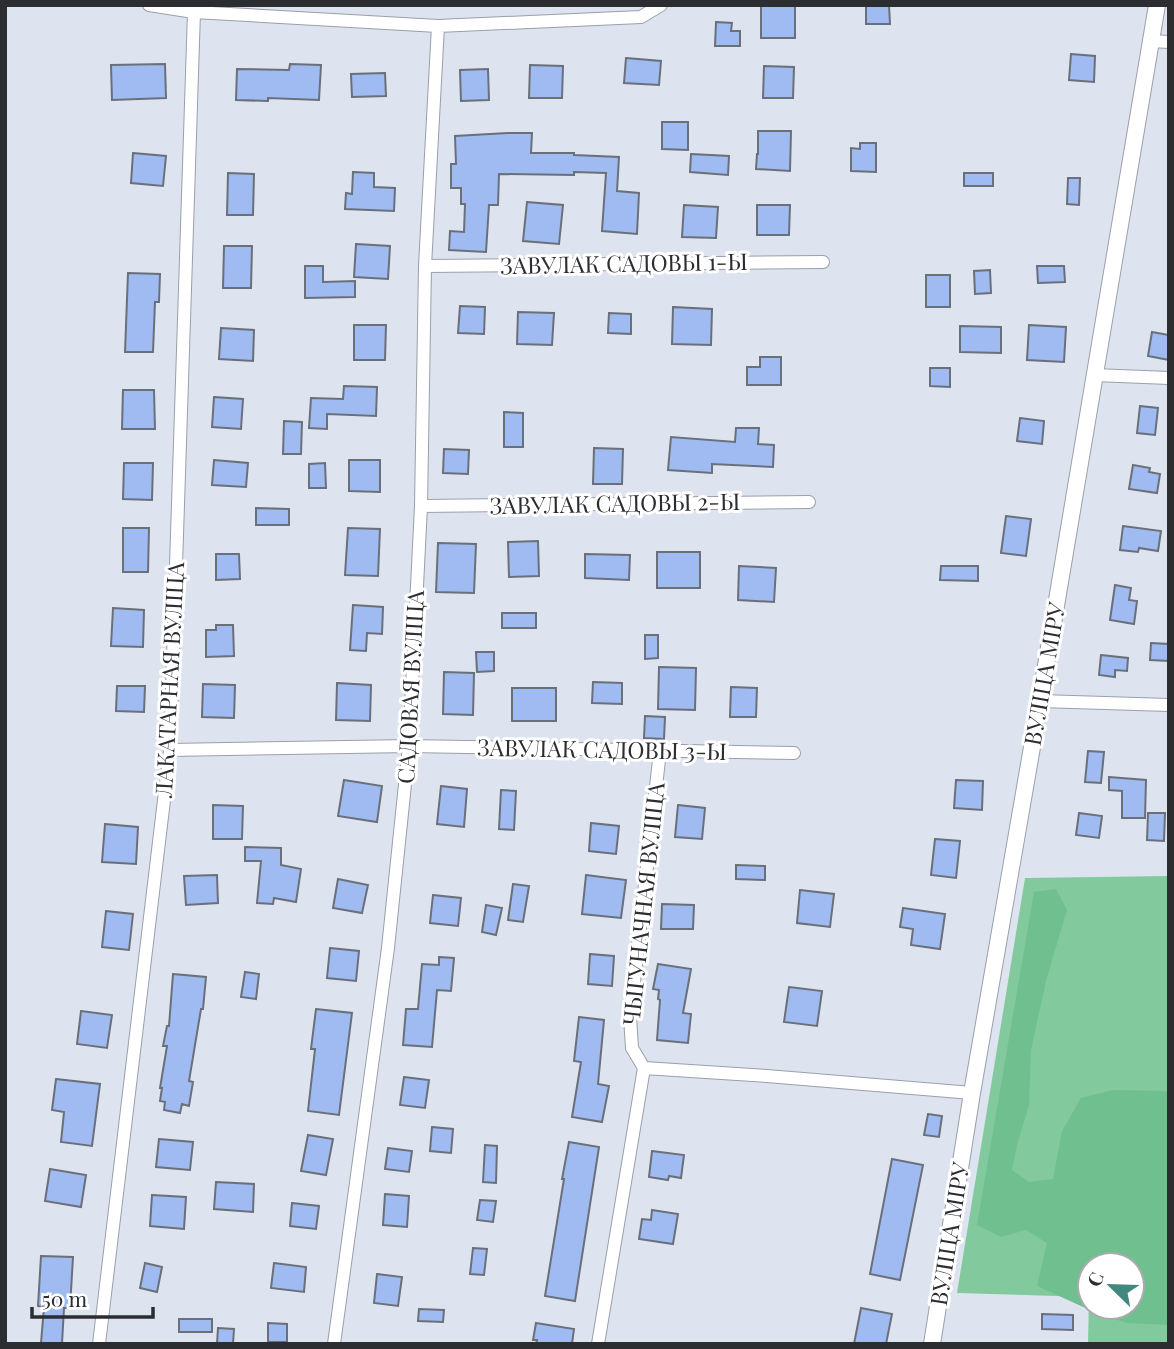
<svg xmlns="http://www.w3.org/2000/svg" width="1174" height="1349" viewBox="0 0 1174 1349" font-family="'Playfair Display',serif">
<style>
.green{fill:#82ca9d;fill-rule:evenodd}
.forest{fill:#70bf8f;fill-rule:evenodd}
.building{fill:#a0bbf2;stroke:#6a7079;stroke-width:2}
.lines{fill:none;stroke-linecap:round;stroke-linejoin:round}
.minor-casing{stroke:#9a9faa;stroke-width:14}
.tertiary-casing{stroke:#9a9faa;stroke-width:18}
.minor{stroke:#fff;stroke-width:12}
.tertiary{stroke:#fff;stroke-width:16}
.labels{text-anchor:middle;stroke-width:6;stroke-linejoin:round;paint-order:stroke}
.street-label{font-size:23px;fill:#2b2d31;stroke:#fff}
</style>
<rect width="100%" height="100%" fill="#dee4ef"/>
<path class="green" d="M1169,876V1344H1088L1089,1297L957,1293L1025,878ZM1090,1265H1132V1307H1090Z"/>
<path class="forest" d="M1056,889L1067,910L1046,981L1031,1050L1029,1105L1017,1145L1012,1170L1029,1182L1053,1179L1062,1131L1081,1098L1113,1090L1166,1091L1169,1093V1325L1128,1323L1103,1316L1037,1286L1047,1243L1026,1230L1001,1237L977,1225L1034,892ZM1090,1265H1132V1307H1090Z"/>
<path class="building" d="M866,5H889L890,24H866Z
M761,6H795V38H761Z
M716,22L732,23L731,31H740V46H715Z
M1071,54L1095,56L1094,82L1069,80Z
M626,58L661,61L659,85L624,83Z
M165,64L166,98L112,100L111,65Z
M290,64L321,65L319,100L268,98V101L236,100L237,69L289,70Z
M530,65L563,66L562,98H529Z
M764,66L794,67L793,98H763Z
M488,69L489,100L461,101L460,70Z
M385,73L386,96L352,97L351,74Z
M662,122H688V150L662,149Z
M758,131H791L790,171L756,169L757,154H758Z
M508,133H532L531,153H574V155L619,157L617,191L639,193L637,234L602,231L606,173L574,172V175L499,174L498,205H489L486,252L449,250L450,231L464,232L465,204H461V188H451V164H456L455,136Z
M860,143H876V172L851,171V148L860,149Z
M133,153L166,156L163,186L131,183Z
M691,154L729,156L728,175L690,172Z
M353,172L374,173V187L395,188L394,211L345,209L346,193L352,194Z
M228,173L254,174L253,215H227Z
M964,173H993V186H964Z
M1068,178H1080L1079,205L1067,204Z
M527,202L563,205L559,244L523,241Z
M684,205L718,207L716,238L682,237Z
M757,205H790L789,235H757Z
M356,244L390,246L388,279L354,277Z
M224,246H252L251,288H223Z
M305,266H323V282L355,281V297L305,298Z
M1037,266H1064L1065,282L1038,283Z
M990,270L991,293L975,294L974,271Z
M128,273L160,274L159,302H155L153,352H125Z
M926,275H950V307H926Z
M460,306L485,307L484,334L458,333Z
M673,307L712,309L711,345L672,344Z
M518,312L554,313L552,345L517,344Z
M609,313L631,314V334L608,333Z
M354,325H386L385,360H354Z
M1029,325L1066,327L1064,362L1027,360Z
M960,326L1001,327V353L960,352Z
M221,328L254,330L253,361L219,359Z
M1152,332L1169,335V360L1148,356Z
M760,357H781V385H747V367H760Z
M930,368H950V387L930,386Z
M344,386L377,387L376,416L327,414V429L309,428L311,398L343,399Z
M123,390H154L155,429H122Z
M214,397L243,399L241,429L212,427Z
M1140,406L1158,408L1155,435L1137,433Z
M504,412L523,413V447H504Z
M1020,418L1044,421L1042,444L1017,441Z
M284,421L302,422L301,454H283Z
M736,428H759L758,444L774,445L773,467L712,464V473L668,470L671,437L735,442Z
M594,448L623,449L622,484H593Z
M444,449L469,450L468,474L443,473Z
M214,460L248,463L246,487L212,485Z
M349,460H380V492L349,491Z
M124,463H153L152,500L123,499Z
M325,463L326,488H309V464Z
M1133,465L1150,468L1149,472L1160,474L1157,493L1129,489Z
M256,508L289,509V525H256Z
M1006,516L1031,519L1026,556L1001,553Z
M1123,526L1161,531L1158,551L1139,548L1138,552L1120,550Z
M123,528H149L148,572H123Z
M348,528L380,529L378,576L345,575Z
M538,541L539,576L509,577L508,542Z
M438,543L476,544L474,593L436,592Z
M657,552H700V588H657Z
M216,554H239L240,579L216,580Z
M585,554L630,555L629,580L585,578Z
M739,566L776,568L774,602L738,600Z
M941,566H978V581L940,580Z
M1115,585L1131,588L1129,600L1137,601L1134,624L1110,620Z
M353,605L383,607L382,634L367,633L366,651L350,650Z
M113,608L144,610L143,647L111,646Z
M502,613H536V628H502Z
M216,625H233L234,656L206,657V630H216Z
M645,635H658V658L645,659Z
M1151,643L1169,644V661L1150,660Z
M476,652H494V671L477,672Z
M1101,655L1128,658L1127,671L1115,670V677L1099,675Z
M659,667L696,668L695,710L658,709Z
M444,672L474,673L473,715L443,714Z
M593,682L622,683V704L592,703Z
M337,683L371,685L370,721L336,720Z
M203,684L235,685L234,718L202,717Z
M117,686H145L144,712L116,711Z
M731,687L757,688L756,717H730Z
M512,688H556V721H512Z
M645,716L665,717L664,739L644,738Z
M1088,751L1104,752L1101,783L1085,782Z
M1109,777L1146,780L1145,818H1122V791L1109,790Z
M344,780L382,786L377,822L338,816Z
M956,780L983,781L982,810L954,808Z
M441,786L467,789L464,827L437,824Z
M501,790L516,791L514,830L499,829Z
M213,805L243,806L242,839H213Z
M678,805L705,808L702,839L675,837Z
M1079,813L1102,816L1099,838L1076,835Z
M1148,813H1165L1164,841L1147,840Z
M591,823L619,826L616,854L589,851Z
M105,824L138,827L136,864L102,862Z
M935,839L960,841L956,878L931,875Z
M245,847L281,848V865L301,869L296,902L274,898L273,904L257,903L261,861H245Z
M736,865L765,866V880L736,879Z
M217,875L218,903L186,905L184,876Z
M586,875L626,880L621,918L582,914Z
M338,879L368,885L362,913L333,908Z
M513,884L529,886L523,922L508,920Z
M800,890L834,894L830,927L797,923Z
M433,895L461,898L458,926L430,923Z
M662,904L694,905L693,929H661Z
M486,905L502,908L496,935L482,932Z
M903,908L945,914L940,949L911,945L913,929L900,927Z
M106,911L133,914L129,950L102,947Z
M330,948L359,951L356,981L327,978Z
M590,954L614,956L612,986L588,984Z
M439,957L454,958L451,991L437,990L432,1047L403,1045L406,1009H418L422,964L439,965Z
M658,964L691,969L683,1013L691,1014L688,1043L657,1040L660,1000L658,999L659,990L653,989Z
M245,972L259,974L256,999L241,997Z
M173,974L206,977L203,1009H201L189,1081L193,1082L189,1106L182,1104L180,1113L164,1110L165,1102L160,1101L162,1088H160L167,1046H163L167,1026H169Z
M789,987L822,991L817,1026L784,1022Z
M316,1009L352,1013L339,1115L308,1111L315,1049H311Z
M81,1011L112,1015L107,1048L77,1044Z
M579,1017L604,1020L598,1084L609,1086L602,1122L572,1117L581,1062L574,1061Z
M404,1077L429,1080L425,1108L400,1105Z
M56,1079L100,1084L92,1146L61,1142L64,1112L52,1110Z
M928,1114L942,1116L939,1137L924,1135Z
M432,1127L453,1129L451,1153L430,1151Z
M308,1135L333,1139L326,1175L301,1171Z
M159,1139L193,1142L190,1170L156,1167Z
M569,1142L599,1147L575,1301L545,1296L564,1179H562Z
M485,1145L497,1146L496,1183L483,1182Z
M388,1148L412,1151L409,1172L385,1169Z
M652,1151L684,1155L681,1178L669,1176L668,1180L649,1177Z
M892,1159L923,1165L900,1280L870,1274Z
M50,1169L86,1175L81,1207L45,1201Z
M216,1182L254,1184L253,1212L214,1209Z
M385,1194L409,1196L407,1227L383,1225Z
M152,1195L186,1197L184,1229L150,1226Z
M480,1200L496,1201L493,1222L477,1220Z
M292,1203L319,1206L316,1229L290,1226Z
M652,1210L678,1214L673,1244L639,1239L642,1219L651,1220Z
M473,1248L487,1249L484,1275L470,1274Z
M41,1256L73,1257L70,1308H64L62,1344L41,1343L44,1307L38,1306Z
M145,1263L162,1267L157,1292L140,1288Z
M274,1263L306,1267L304,1292L271,1288Z
M377,1274L402,1277L398,1306L374,1303Z
M861,1308L892,1314L886,1344H854Z
M419,1309L444,1310L443,1322L418,1321Z
M1042,1314L1073,1315V1330L1042,1329Z
M179,1319H212V1332H179Z
M268,1323L287,1324V1342H268Z
M536,1323L574,1329L572,1344H536L537,1340H533Z
M218,1328L234,1329L233,1344H217Z"/>
<g class="lines">
<g class="minor-casing">
<path id="minor" d="M149,5L194,12L438,26L641,17L661,5
M1151,41L1169,42
M425,266L823,262
M1094,375L1169,378
M421,506L809,502
M1040,701L1169,705
M170,750L409,746L794,753
M644,1068L767,1076L972,1093
M99,1344L170,750L194,12
M334,1344L388,948L409,746L421,506L425,266L438,26
M598,1344L644,1068L632,1048L630,1017L660,751"/>
</g>
<g class="tertiary-casing">
<path id="tertiary" d="M932,1344L972,1093L1040,701L1157,5"/>
</g>
<use href="#minor" class="minor"/>
<use href="#tertiary" class="tertiary"/>
</g>
<g class="labels">
<g class="street-label">
<text transform="translate(624 264) rotate(-1)" y="8">ЗАВУЛАК САДОВЫ 1-Ы</text>
<text transform="translate(615 504) rotate(-1)" y="8">ЗАВУЛАК САДОВЫ 2-Ы</text>
<text transform="translate(1045 674) rotate(-80)" y="8">ВУЛІЦА МІРУ</text>
<text transform="translate(170 680) rotate(-87)" y="8">ЛАКАТАРНАЯ ВУЛІЦА</text>
<text transform="translate(411 687) rotate(-87)" y="8">САДОВАЯ ВУЛІЦА</text>
<text transform="translate(602 750) rotate(1)" y="8">ЗАВУЛАК САДОВЫ 3-Ы</text>
<text transform="translate(644 904) rotate(-84)" y="8">ЧЫГУНАЧНАЯ ВУЛІЦА</text>
<text transform="translate(950 1234) rotate(-81)" y="8">ВУЛІЦА МІРУ</text>
</g>
</g>
<rect width="1174" height="1349" fill="none" stroke="#2b2d31" stroke-width="14"/>
<g transform="translate(1111 1286) rotate(293)"><circle r="33" fill="#ffffff" stroke="#aaabad" stroke-width="2"/>
<path d="M0-5L12 26L0 18L-12 26Z" fill="#43887f"/>
<text y="-10" font-size="19" font-weight="bold" text-anchor="middle" fill="#2b2d31">С</text>
</g>
<path d="M32 1307v10h121v-10" fill="none" stroke="#2b2d31" stroke-width="3.5"/>
<text x="42" y="1307" font-size="21" fill="#2b2d31" stroke="#ffffff" stroke-width="5" paint-order="stroke">50 m</text>
</svg>
